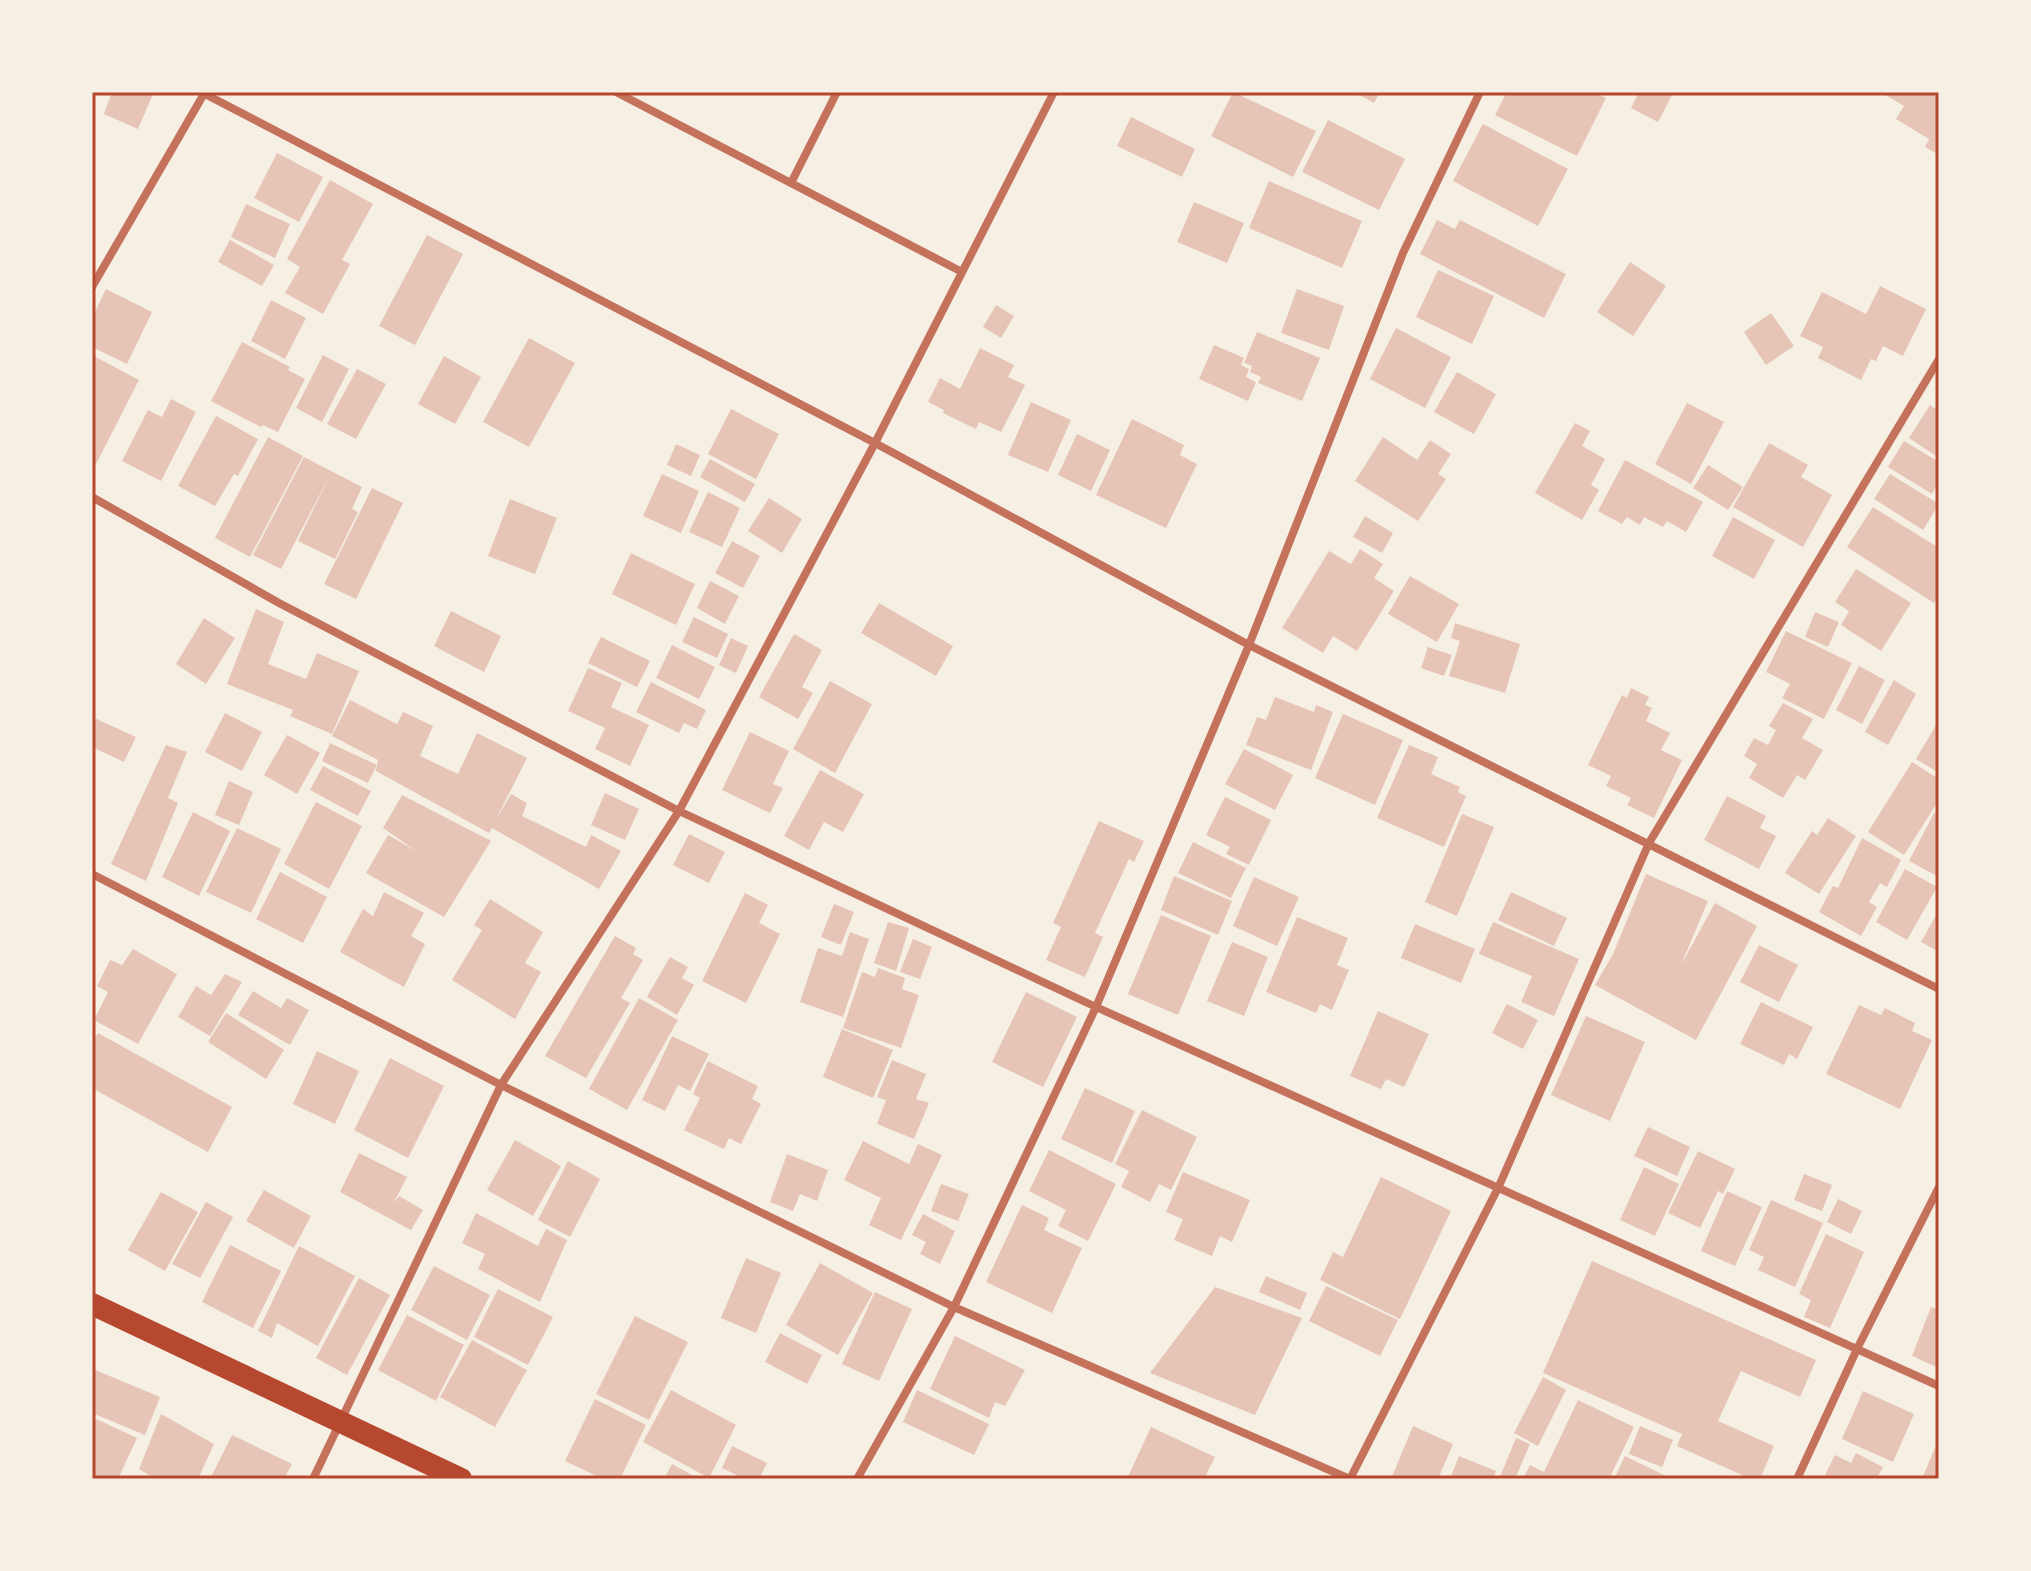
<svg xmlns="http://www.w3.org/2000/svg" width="2031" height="1571" viewBox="0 0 2031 1571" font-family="'IBM Plex Serif',serif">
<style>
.building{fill:#e6c5b7}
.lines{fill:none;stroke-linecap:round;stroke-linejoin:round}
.minor{stroke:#c5725c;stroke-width:8}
.trunk{stroke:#b5482f;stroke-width:22}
.neatline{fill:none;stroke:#b5482f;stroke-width:3}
</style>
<rect width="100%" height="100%" fill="#f6efe4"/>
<path class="building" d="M112,92H147L153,94L138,129L104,114Z
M1233,92L1316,131L1293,177L1211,136Z
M1354,92H1380L1374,103Z
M1507,92H1595L1606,98L1577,156L1495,115Z
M1639,92L1673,93L1658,122L1631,108Z
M1880,92H1939V155L1925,147L1929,139L1896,119L1904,106Z
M1131,117L1195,149L1182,177L1117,146Z
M1328,120L1405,159L1379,210L1302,172Z
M1483,124L1568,169L1538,226L1453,181Z
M277,153L323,177L299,222L254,198Z
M330,180L373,204L342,260L350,264L323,314L285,293L300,267L287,259Z
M1269,181L1362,221L1342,268L1249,228Z
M1194,202L1244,223L1227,263L1177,242Z
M246,204L290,224L275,258L231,237Z
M1437,220L1455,229L1460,220L1566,274L1544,318L1420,254Z
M427,235L463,254L415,345L379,326Z
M230,240L274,265L262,286L218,262Z
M1630,262L1666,286L1633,336L1597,312Z
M1438,270L1494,296L1472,344L1416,317Z
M1880,286L1926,309L1903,356L1883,346L1876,361L1871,359L1861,380L1818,358L1823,347L1800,336L1822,292L1866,314Z
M106,289L152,312L127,364L92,347V318Z
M1297,289L1344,306L1329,350L1281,333Z
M271,300L306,318L285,359L251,341Z
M996,305L1014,316L1001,338L983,327Z
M1771,313L1794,346L1766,365L1744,332Z
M1396,328L1451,357L1425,408L1370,379Z
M1257,332L1320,358L1302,401L1258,383L1261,377L1250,372L1252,366L1244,363Z
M529,338L575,363L529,447L483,422Z
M242,342L290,367L288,370L305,379L278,432L263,425L261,427L211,401Z
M1214,345L1244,358L1241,365L1249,369L1246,377L1256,382L1248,401L1199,379Z
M980,348L1014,365L1008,377L1025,385L1001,432L979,422L976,429L943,413L944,410L928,402L940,378L960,389Z
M92,355L139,380L92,472Z
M323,355L349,369L322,422L296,408Z
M444,356L481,377L455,424L418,404Z
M357,369L386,384L356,439L327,424Z
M1457,372L1496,394L1474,434L1434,412Z
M171,399L196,412L161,481L122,461L148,410L162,417Z
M1031,402L1071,420L1048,472L1008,455Z
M1687,403L1724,422L1691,484L1655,464Z
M1930,405L1939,411V458L1909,438Z
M731,409L779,434L756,479L708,454Z
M216,416L258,439L238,476L234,474L215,506L178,486Z
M1132,419L1184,445L1180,455L1197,464L1166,528L1096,495Z
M1575,423L1590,431L1582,446L1605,459L1591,485L1599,490L1582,520L1535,493Z
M1077,434L1110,450L1091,491L1058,475Z
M268,437L303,456L250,557L215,538Z
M1383,437L1417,460L1430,440L1451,454L1438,474L1446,479L1418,521L1355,481Z
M1904,441L1939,462V482L1932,494L1888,467Z
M1769,443L1808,465L1801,477L1832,495L1803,547L1733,507Z
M676,444L700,455L691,476L667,465Z
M304,457L362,487L352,509L358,512L335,559L298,541L330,475L281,569L253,555Z
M710,459L755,484L745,502L700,477Z
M1625,460L1703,502L1686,532L1667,521L1663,527L1644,517L1640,525L1627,517L1622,524L1598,511Z
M1708,465L1743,487L1728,510L1693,488Z
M662,474L699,491L681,533L643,516Z
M1890,474L1939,504L1923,530L1874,499Z
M372,488L403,503L356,599L324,584Z
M708,492L740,508L722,547L689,532Z
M769,498L802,519L782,553L748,531Z
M510,499L557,518L535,574L488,556Z
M1873,507L1939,548V596L1934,603L1847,547Z
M1365,516L1393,533L1382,553L1353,537Z
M1733,517L1775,540L1754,579L1712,556Z
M732,541L760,556L743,588L715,573Z
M1360,549L1383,564L1374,578L1394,591L1357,651L1333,636L1323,653L1282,628L1329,551L1351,564Z
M631,553L695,584L676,625L612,594Z
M1856,569L1911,603L1881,651L1841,625L1849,611L1835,602Z
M1410,576L1459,604L1437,642L1388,614Z
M710,581L739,596L725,624L697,608Z
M879,603L953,646L936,676L861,633Z
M256,609L284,622L268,664L306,679L317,653L359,671L332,734L290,716L293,710L227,684Z
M451,611L501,636L484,672L434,646Z
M1815,612L1839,622L1828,647L1805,637Z
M694,617L728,634L717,658L682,642Z
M204,618L235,638L206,684L176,664Z
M1455,623L1520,644L1505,693L1449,676L1460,641L1451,638Z
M1786,631L1852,663L1824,719L1782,698L1790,684L1766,672Z
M794,634L822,650L802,687L813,693L798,719L759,697Z
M601,637L650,661L637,687L588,663Z
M731,638L748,646L736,673L719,665Z
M672,645L715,667L699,699L656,678Z
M1428,647L1452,655L1444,676L1421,668Z
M1859,666L1885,680L1862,724L1836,710Z
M588,668L622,683L611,707L649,725L630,766L595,749L605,728L568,711Z
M1894,680L1916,694L1888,745L1865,732Z
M830,681L872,704L835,773L793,749Z
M651,682L706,710L697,729L684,723L679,733L636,712Z
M1631,688L1649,697L1645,705L1652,708L1646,721L1670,733L1661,750L1682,760L1654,818L1627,805L1631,798L1606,786L1611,776L1588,765L1622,695L1627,698Z
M1275,697L1314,712L1316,705L1333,712L1311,770L1246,745L1257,717L1266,720Z
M350,700L397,724L403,712L433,726L420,756L458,774L477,733L527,758L495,821L511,794L527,803L522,816L586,847L591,835L621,851L599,889L492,828L489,833L376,771L378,760L332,736Z
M1783,703L1813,719L1802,738L1823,750L1805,780L1797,775L1783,798L1749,778L1757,764L1744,756L1754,738L1768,745L1776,730L1769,726Z
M225,713L262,732L242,771L205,752Z
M1343,714L1403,740L1375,805L1315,778Z
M92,717L136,737L124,762L92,747Z
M1939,720V773L1916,759Z
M750,732L789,751L773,784L783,788L770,813L722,790Z
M287,735L320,753L297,794L264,775Z
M330,743L377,765L368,783L322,761Z
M166,745L187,752L168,798L178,803L146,881L111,864Z
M1409,745L1438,757L1431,774L1460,787L1458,792L1466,796L1444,847L1377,818Z
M1244,749L1293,775L1275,810L1225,784Z
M1912,762L1939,779V800L1904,855L1868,832Z
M323,766L371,791L358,816L310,790Z
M820,770L864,794L843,832L824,822L809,850L784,836Z
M229,781L253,792L239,825L215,815Z
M605,793L639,809L625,840L591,825Z
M402,795L491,841L444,917L366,873L388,835L416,851L383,828Z
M1727,796L1766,816L1760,828L1776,836L1759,869L1704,840Z
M1225,797L1271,820L1249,865L1226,854L1230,847L1206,835Z
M316,802L362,826L329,889L284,864Z
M193,812L230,831L199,896L162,877Z
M1934,813L1939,816V877L1909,861Z
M1462,814L1494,827L1457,916L1425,902Z
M1828,818L1856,836L1819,894L1785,873L1812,831L1817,835Z
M1099,821L1144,841L1134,862L1129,859L1095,933L1103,937L1085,977L1046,960L1061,927L1053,923Z
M237,828L281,849L251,913L206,892Z
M689,834L725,852L709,883L673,865Z
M1862,838L1901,860L1887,887L1880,883L1869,902L1877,907L1861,936L1819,912L1833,886L1838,888Z
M1193,842L1246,868L1231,898L1178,873Z
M1905,869L1937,887L1907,940L1876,922Z
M280,872L327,897L303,943L256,919Z
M1646,874L1708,901L1681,965L1715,903L1757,926L1696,1040L1595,985L1613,954Z
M1174,876L1232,901L1218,935L1161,910Z
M1254,877L1299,897L1277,946L1233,926Z
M384,892L424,913L411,936L425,944L404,987L340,952L363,909L373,916Z
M1511,892L1567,918L1554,946L1498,920Z
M745,893L768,905L759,923L780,934L746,1003L702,981Z
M490,899L543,932L525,963L541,972L515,1019L452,980L482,930L474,925Z
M834,904L854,912L841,945L821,937Z
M1939,910V952L1921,942Z
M1161,915L1211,936L1178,1015L1128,994Z
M1297,917L1348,938L1337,965L1349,970L1332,1010L1320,1004L1316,1013L1266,992Z
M888,922L909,928L896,971L874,963Z
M1493,922L1579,959L1554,1016L1521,1002L1532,976L1479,954Z
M1415,924L1475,949L1461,983L1401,958Z
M850,932L869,939L843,1017L800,1002L818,948L842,956Z
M615,936L636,948L633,954L643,960L621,998L630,1003L586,1078L545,1056Z
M913,939L932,947L920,979L900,972Z
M1232,942L1268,957L1244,1016L1207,1001Z
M1759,945L1798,965L1779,1002L1740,982Z
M133,949L177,974L138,1044L94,1020L108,992L97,986L110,960L122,965Z
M670,957L688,967L682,978L694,985L677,1015L647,997Z
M878,968L905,978L902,989L919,995L901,1048L843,1028L862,972L875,977Z
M225,974L242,982L210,1036L178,1017L196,986L211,995Z
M253,991L281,1008L287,998L309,1010L290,1045L238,1015Z
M1026,992L1077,1017L1043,1087L992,1062Z
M639,998L678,1020L627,1110L589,1089Z
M1761,1002L1813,1027L1797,1059L1789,1054L1784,1065L1740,1044Z
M1507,1004L1538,1020L1523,1049L1492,1033Z
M1859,1005L1881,1015L1885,1008L1915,1023L1912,1031L1932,1040L1900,1109L1826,1074Z
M1378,1011L1429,1034L1404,1087L1386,1079L1381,1089L1350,1076Z
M226,1013L284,1050L266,1079L208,1042Z
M1586,1016L1645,1042L1610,1121L1551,1095Z
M842,1029L893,1050L873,1098L823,1077Z
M98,1033L232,1107L208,1152L92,1088V1044Z
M672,1036L709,1054L690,1091L678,1085L665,1111L642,1100Z
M317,1051L359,1071L335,1124L293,1104Z
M390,1058L444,1086L408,1158L354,1130Z
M892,1060L926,1074L916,1099L929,1103L914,1139L877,1124L886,1100L877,1097Z
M708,1061L758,1086L752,1099L761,1104L741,1144L729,1138L724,1149L684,1130L700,1098L693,1094Z
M1085,1088L1135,1111L1112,1163L1061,1139Z
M1142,1110L1197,1137L1171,1190L1159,1184L1150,1202L1121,1187L1129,1171L1115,1164Z
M1648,1127L1690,1147L1677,1176L1634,1156Z
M515,1140L561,1166L533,1216L487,1190Z
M863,1141L909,1164L918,1144L942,1155L901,1240L869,1225L881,1198L844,1180Z
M1049,1150L1116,1184L1088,1241L1058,1226L1066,1210L1029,1191Z
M1698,1151L1735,1169L1723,1194L1718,1191L1700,1228L1668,1213Z
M359,1153L407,1177L393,1204L399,1196L423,1210L411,1230L340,1192Z
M787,1154L828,1170L817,1201L800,1194L793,1211L770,1202Z
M568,1161L600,1179L570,1237L538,1220Z
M1644,1167L1679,1184L1655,1236L1620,1220Z
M1183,1172L1250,1200L1232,1242L1220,1236L1212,1256L1174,1240L1183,1219L1166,1212Z
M1804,1174L1832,1185L1822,1211L1794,1200Z
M1381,1177L1451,1211L1400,1319L1320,1280L1333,1252L1343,1257Z
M941,1184L969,1194L958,1221L931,1211Z
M264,1190L311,1216L294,1248L246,1221Z
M1727,1191L1762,1207L1735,1266L1701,1251Z
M161,1192L198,1212L165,1271L128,1250Z
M1838,1199L1862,1211L1851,1234L1827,1222Z
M1771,1200L1823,1223L1795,1287L1758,1270L1764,1257L1749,1250Z
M206,1202L233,1217L200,1278L172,1264Z
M1022,1205L1049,1218L1044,1230L1082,1248L1052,1313L986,1282Z
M476,1213L538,1246L546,1229L567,1240L540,1302L478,1269L485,1254L462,1243Z
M923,1214L955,1231L940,1264L920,1254L926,1242L912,1235Z
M1826,1234L1864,1252L1830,1328L1804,1317L1811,1300L1799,1294Z
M230,1245L281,1271L253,1328L202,1302Z
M299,1246L355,1276L318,1346L277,1323L272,1338L258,1331Z
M746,1258L781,1273L756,1333L721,1318Z
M1592,1261L1816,1360L1800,1397L1741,1371L1718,1421L1774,1446L1760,1479H1751L1677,1446L1682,1434L1543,1373Z
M820,1263L873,1293L838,1355L786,1325Z
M434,1266L490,1295L467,1340L411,1310Z
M1266,1276L1307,1293L1300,1310L1259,1292Z
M359,1278L390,1295L347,1375L316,1358Z
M1326,1286L1398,1320L1380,1356L1309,1321Z
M1215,1287L1302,1318L1255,1415L1150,1373Z
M498,1289L553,1317L528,1365L474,1337Z
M875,1292L912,1309L879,1381L842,1364Z
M1931,1307L1939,1310V1368L1912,1356Z
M407,1315L464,1345L436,1401L378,1370Z
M635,1316L688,1342L649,1420L596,1394Z
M780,1333L822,1355L807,1384L765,1362Z
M955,1336L1025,1370L1005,1406L995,1402L989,1418L930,1389Z
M472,1340L527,1370L495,1427L440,1397Z
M93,1369L160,1397L145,1435L92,1413Z
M1543,1377L1566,1390L1538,1446L1514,1433Z
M671,1390L736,1425L709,1478L643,1442Z
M917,1390L989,1424L974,1455L903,1422Z
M1863,1391L1914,1414L1893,1462L1842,1439Z
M595,1399L646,1425L620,1479H603L565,1461Z
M1578,1400L1634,1427L1609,1479H1523L1530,1465L1544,1472Z
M161,1414L214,1444L198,1479H155L139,1469Z
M92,1417L137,1438L118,1479H92Z
M1413,1426L1453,1444L1438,1479H1391Z
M1640,1426L1673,1440L1662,1467L1629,1454Z
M1151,1427L1215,1457L1204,1479H1127Z
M232,1435L292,1464L284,1479H210Z
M1516,1438L1530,1444L1515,1479H1499Z
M1939,1438V1479H1922Z
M732,1446L767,1463L759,1479H745L722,1468Z
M1856,1453L1883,1467L1878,1476L1884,1479H1823L1835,1455L1851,1463Z
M1459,1456L1496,1471L1493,1479H1450Z
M1625,1456L1666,1476L1664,1479H1614Z
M672,1464L699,1479H664Z"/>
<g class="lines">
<path class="minor" d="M616,92L962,272
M203,93L875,443L1249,645L1939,989
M791,183L837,92
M92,287L205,92
M92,497L279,603L679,811L1096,1007L1939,1386
M92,874L501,1085L954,1307L1350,1479
M313,1479L501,1085L679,811L875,443L1054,92
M857,1479L954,1307L1096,1007L1249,645L1403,253L1480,92
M1350,1479L1499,1186L1649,843L1939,359
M1797,1479L1858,1347L1939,1187"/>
<path class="trunk" d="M92,1304L461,1479"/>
</g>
<rect width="2031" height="1571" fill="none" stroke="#f6efe4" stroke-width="188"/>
<rect x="94" y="94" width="1843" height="1383" class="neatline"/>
</svg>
